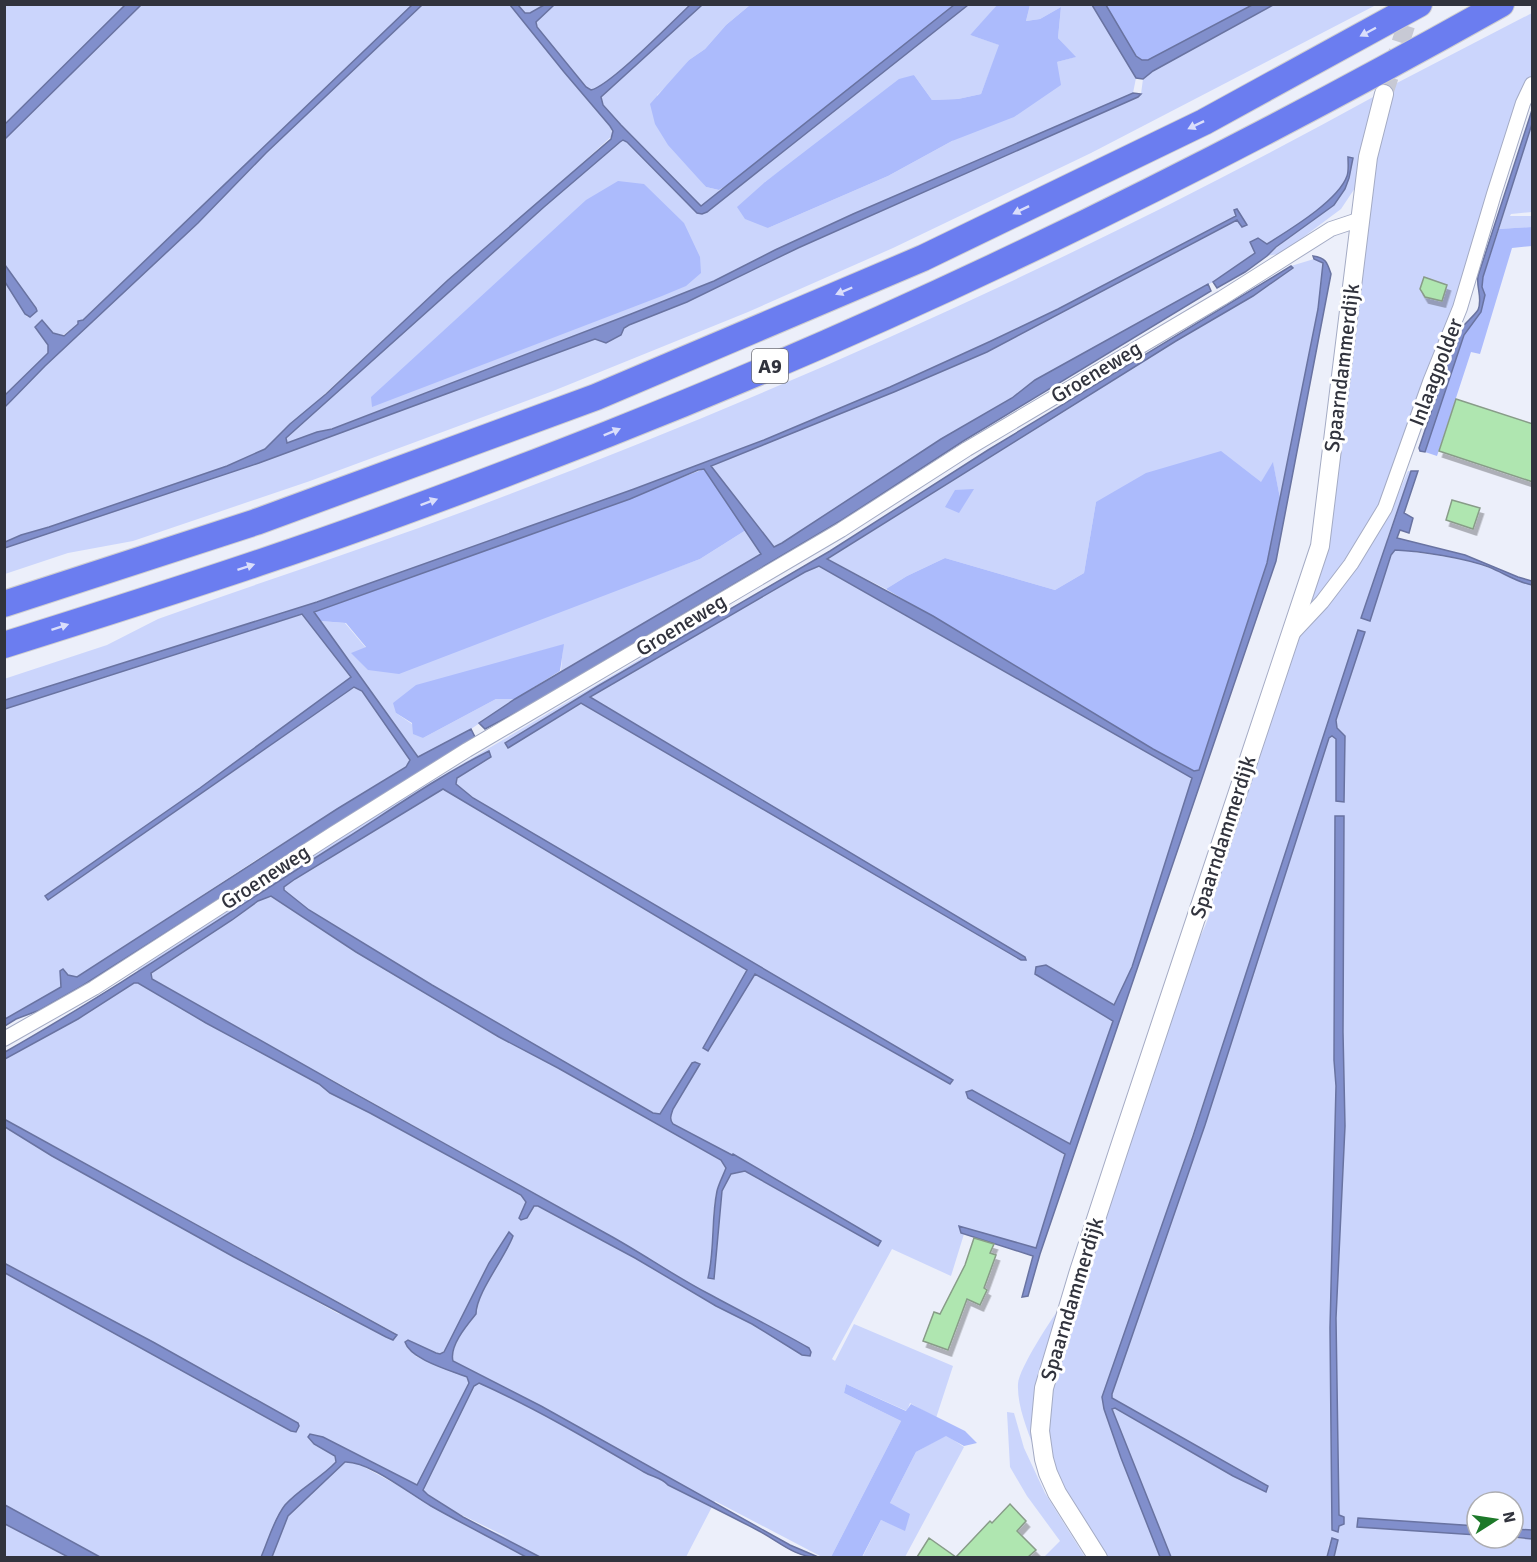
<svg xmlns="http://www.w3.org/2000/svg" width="1537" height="1562" viewBox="0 0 1537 1562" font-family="Signika,sans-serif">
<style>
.green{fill:#cbd5fc;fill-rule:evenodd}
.forest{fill:#acbbfc}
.water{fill:#818fcc;stroke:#6973a1;stroke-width:1.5}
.building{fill:#afe6b0;stroke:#889c88;stroke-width:1.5;filter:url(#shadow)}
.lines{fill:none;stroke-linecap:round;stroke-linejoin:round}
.tertiary-tunnel{stroke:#c7c9d4;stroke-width:18;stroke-dasharray:18 9;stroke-linecap:butt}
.minor-casing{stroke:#a4abc4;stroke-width:16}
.tertiary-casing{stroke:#a4abc4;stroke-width:20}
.motorway-casing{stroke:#ceced0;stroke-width:28}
.minor{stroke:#fff;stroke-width:14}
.tertiary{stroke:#fff;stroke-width:18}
.motorway{stroke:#6b7df0;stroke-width:26}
.oneway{fill:#dadefb}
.labels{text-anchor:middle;stroke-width:6;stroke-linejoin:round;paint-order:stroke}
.shield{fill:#fff;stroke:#6f7077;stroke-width:1.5}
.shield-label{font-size:20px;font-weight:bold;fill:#31333d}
.street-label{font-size:21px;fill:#31333d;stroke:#fff}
</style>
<defs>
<filter id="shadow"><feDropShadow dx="3.5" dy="6" stdDeviation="0" flood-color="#0004"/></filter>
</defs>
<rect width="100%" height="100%" fill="#eceffa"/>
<path class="green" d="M1045,4L1092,5L1136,78L1133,93L853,214L775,250L714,281L631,314L334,428L317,432L287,443L286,438L544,207L620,142L623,140L627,142L697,213L707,212L968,5H998L970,35L1000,45L981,94L958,99L932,100L914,75L765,182L768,228L888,176L952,141L1057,62L1075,57L1058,38L1061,7L1040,19L1026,21L1030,5L1043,6Z
M5,5H125L5,124Z
M141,5H412L83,320L62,336L53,333L42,321L36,329L48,345V353L5,395V282L27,317L37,311L5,265V139Z
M422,5H510L564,72L610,126L613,135L536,205L448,280L265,449L227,466L49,527L21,535L5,542V407L45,366L198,223L266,153Z
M518,5H544L534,12L525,13Z
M554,5H690C673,21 609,86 591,90L586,87L537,27L536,22Z
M702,5H750L726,25L705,49L689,60L672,81L657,95L689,166L706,187L719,190L718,193L701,206L621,125L603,105L601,97Z
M1273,5H1376L1091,153L893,248L748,312L553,391L310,481L133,541L68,553L5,574L4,548L259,463L595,339L606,343L621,335L624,328L629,325L687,302L798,248L1138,97L1141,94L1143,79L1153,71Z
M1532,13V76L1529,80L1441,342L1407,425L1390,481L1367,532L1306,613L1332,520L1374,171L1382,127L1393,85Z
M1375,96L1355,188L1341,209L1282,253L1267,256L1345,189L1349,178L1352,158L1348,157C1348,163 1349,171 1347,176C1337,202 1289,230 1267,244L1250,242L1255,253L1213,282L1035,380L1012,398L941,439L782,543L773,547L711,466L894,392L987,352L1238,220L1242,227L1247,225L1237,209L1234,210L1236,216L1058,309L991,341L890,387L764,440L634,489L317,602L5,700L4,679L107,645L158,619C275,577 394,539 510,494C807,381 1097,249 1375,96Z
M1532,124V212L1511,214L1510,216H1532V227L1499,229Z
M1314,259L1323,262L1318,309L1280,498L1273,463L1261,483L1096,502L1084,573L1055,590L945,558L907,576L886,589L827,559L1176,341L1253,296L1293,268L1291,266Z
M1408,471H1411L1387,539L1391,555L1395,550H1401C1430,555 1461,557 1489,568C1504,573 1516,582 1532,585V1530L1513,1529V1502H1477V1526L1358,1518L1357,1527L1477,1535V1538L1532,1539V1557H1334L1338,1540L1329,1544L1327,1557H1171L1112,1409L1115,1408L1233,1476L1266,1492L1267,1486L1112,1398V1394L1205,1125L1329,738L1332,736L1336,739V801L1344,802L1343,770L1336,720L1365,632L1358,630L1282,868L1141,1288L1104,1409L1160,1557L1107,1558C1075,1508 1041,1466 1050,1403C1052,1390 1056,1376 1059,1362L1194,946C1205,933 1218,894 1216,878L1296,640L1372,541L1392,508ZM1335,816H1344L1343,1032L1345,1126L1336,1318L1339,1515L1344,1517V1524L1339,1526L1338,1531L1332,1530L1330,1328L1336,1086L1334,1060Z
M746,530L762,554L561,671L563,645L526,655L396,713L412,724L423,738L496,699H515L471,729L418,757L320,621L345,623L366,648L352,653L651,577L700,559Z
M819,566L1193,778L1132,967L1114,1005L1046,965L1036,974L1113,1020L1070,1144L972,1090L1065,1151L1036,1248L959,1226L961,1233L964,1234L951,1276L892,1249L832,1359L835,1361L854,1324L953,1366L936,1418L910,1403L907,1411L846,1384L844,1393L901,1421L831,1557H822L715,1501L686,1557H272L288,1516L345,1462H355L408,1491L429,1505L511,1539L417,1493L477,1374L445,1356L509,1233L489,1263L446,1349L440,1354L415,1356L467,1377L469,1383L417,1485L323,1437H308L314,1444L335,1456L336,1462C321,1478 299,1489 286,1505C274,1519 268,1541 261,1557H100L5,1505V1273L291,1431L296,1432L298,1423L153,1342L5,1263L4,1127L80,1171L337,1313L397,1334L5,1119V1059L37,1042L134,983H138L206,1023L319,1084L330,1093L370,1113L521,1195L526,1202L525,1208L535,1194L329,1078L305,1067L137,970L387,808L693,628L744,601L598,686L505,743L507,748L581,703L1021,960H1026L1025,957L589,697L805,572ZM489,751L491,757L457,778L456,784L473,798L953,1080L950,1084L755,974L708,1051L703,1047L748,970L459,797L441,779ZM733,1154L878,1245L745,1171L730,1174L722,1191L714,1278H708C715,1249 710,1218 717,1189C721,1177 728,1165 733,1154Z
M303,614L351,678L200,788L46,896L49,900L354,687L362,691L405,751L410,760L406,767L259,858L77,977L68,975L63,969L60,971L61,987L5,1019V709Z
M1063,1303L1034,1448C1027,1429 1017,1405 1018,1384C1019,1368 1052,1318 1063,1303Z
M1007,1412L1014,1413L1024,1448L1045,1493L1085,1557H1044L1060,1541L1027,1496L1010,1467Z
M946,1435L964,1447L905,1557L862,1558L881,1520L905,1530L890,1503L916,1452Z
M5,1524L68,1557H5Z"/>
<path class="forest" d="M998,4L1030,5L1026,21L1040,19L1061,7L1058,38L1076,57L1057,62L1061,85L1014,117L952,141L888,176L768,228L745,219L737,207L765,182L899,79L914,75L932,100L958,99L981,94L999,45L970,35Z
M750,5H954L736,180L719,190L706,187L668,145L655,124L650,104L689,60L705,49L726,25Z
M1106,5H1252L1148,60H1141L1136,56Z
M618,181L644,184L684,223L700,257L701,273L686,286L662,296L372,407L371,397L586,200Z
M1532,227V246L1512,248L1480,354L1471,352L1437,456L1425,452L1464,335L1481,312L1485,295L1482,287L1483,277L1499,229Z
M1221,451L1261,482L1273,462L1280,498L1267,563L1199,770L1194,771L1153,749L886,589L907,576L945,558L1055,590L1084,573L1096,502L1146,473Z
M704,469L746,530L700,559L399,674L368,670L351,653L366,647L346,623L320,621L314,612L630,499L649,490Z
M974,489L959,513L945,507L955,490Z
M564,644L560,671L515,699H496L423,738L413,734L412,723L396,713L393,703L416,685Z
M846,1384L906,1411L911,1404L965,1431L977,1443L964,1446L946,1436L916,1452L890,1503L910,1514L905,1531L881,1520L862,1557H831L901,1421L844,1393Z"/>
<path class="water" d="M125,5H141L5,139V124Z
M412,5H422L266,153L198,223L45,366L5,407V395L48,353V345L35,327L42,320L53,333L64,336L78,324V321L83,320Z
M510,5H518L525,13H530L544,5H554L536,22L537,27L586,87L591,90C610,86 673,21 690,5H702L601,97L603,105L621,125L701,206L954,5H968L707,212L702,214L697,213L627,142L623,140L620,142L544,207L286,438L287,443L317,432L332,429L631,314L714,281L775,250L853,214L1133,93L1141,94L1138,97L798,248L687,302L629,325L624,328L621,335L606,343L595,339L259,463L5,548V542L21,535L49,527L227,466L265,449L290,424L326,394L448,280L611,139L613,131L610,126L564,72Z
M1092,5H1106L1136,56L1142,60H1148L1252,5H1273L1153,71L1143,79L1136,78Z
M1532,110V124L1483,277L1482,287L1485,295L1481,312L1464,335L1425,452L1420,451L1419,448L1458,332C1464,324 1474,316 1478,310C1483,299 1476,287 1478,276Z
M1348,157L1353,158L1349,178L1345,189L1334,205L1276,247L1267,256L1245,272L1217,288L1213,282L1255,253L1250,242L1258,238L1267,244C1289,230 1338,201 1347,176C1349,171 1348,163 1348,157Z
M1237,209L1247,225L1242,227L1237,220L987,352L894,392L711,466L774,547L782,543L941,439L1012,398L1035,380L1208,284L1211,291L965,440L842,520L527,707L485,729L479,723L515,699L761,554L704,469L698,470L630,499L314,612L418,757L471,729L475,737L82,986L40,1010L16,1019L5,1026V1019L61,987L60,971L63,969L68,975L77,977L337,809L406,767L410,760L362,691L354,687L48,900L45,896L200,788L351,677L302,614L5,709V700L317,602L634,489L764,440L890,387L991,341L1058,309L1236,216L1234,210Z
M1313,256C1326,258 1327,262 1331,274L1276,561L1040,1254L1028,1296L1022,1297L1033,1256L961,1233L959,1226L1036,1248L1065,1154L968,1098L966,1092L972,1090L1070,1144L1113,1021L1035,974L1036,967L1046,965L1114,1005L1132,967L1192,778L819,566L805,572L590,697L1025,957L1026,960H1021L581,703L508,748L505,743L598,686L830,551L988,450L1291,266L1293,268L1253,296L1176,341L827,559L933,616L1153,749L1194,771L1199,770L1267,563L1318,309L1323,263L1314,259Z
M5,265L36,308L37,311L30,317L25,314L5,282Z
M1411,471H1418L1404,513L1413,518L1409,533L1400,530L1397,538L1465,555L1518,577L1532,581V585C1516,582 1504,573 1489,567C1464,558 1421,551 1395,550L1391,555L1370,621L1361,618Z
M1358,630L1365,632L1336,720L1337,728L1345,736L1344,802L1336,801V739L1332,736L1329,738L1205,1125L1112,1394V1398L1268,1486L1266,1492L1233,1476L1115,1408L1112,1409L1171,1557H1160L1121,1458L1104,1409L1102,1397L1193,1136Z
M489,751L491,757L457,778L456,784L473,798L953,1080L950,1084L755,974L708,1051L703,1048L747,970L443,789L295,879L284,887V890L309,910L432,985L653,1113L660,1114L692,1063L695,1062L700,1064L673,1109C671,1115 669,1119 673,1124L732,1155L733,1154L881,1241L878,1246L745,1171L731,1174L722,1191L714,1279L708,1278C715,1249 711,1220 717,1191C719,1183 723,1176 726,1168L721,1160L558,1068L499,1037L356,952L271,896L258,901L232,920L151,973L152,979C303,1065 455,1150 607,1234C642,1253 674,1276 709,1294C742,1312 776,1329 809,1348L811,1352L810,1356L802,1355L752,1324L716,1306L635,1258L538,1206H534L527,1218L521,1220L519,1218L526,1202L521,1195L370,1113L330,1093L319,1084L206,1023L138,983H134L78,1019L5,1059V1052C121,986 232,910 345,839C392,809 439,776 489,751Z
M1335,816H1344L1343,1032L1345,1126L1336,1318L1339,1515L1344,1517V1524L1339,1526L1338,1532L1332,1530L1330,1328L1336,1086L1334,1060Z
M4,1119L397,1335L393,1340L386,1337L234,1257L52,1156L5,1127Z
M509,1232L513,1236C505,1258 476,1293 476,1314C467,1325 449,1346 453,1361L541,1406L790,1545L818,1557C796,1558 778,1541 759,1531C729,1515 698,1500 668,1485C661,1477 652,1477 644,1472C591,1441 537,1409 479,1383L474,1386L423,1490L428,1495L463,1517L540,1557H526C495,1540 463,1524 431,1506C410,1494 369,1461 345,1462L288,1516L272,1557H261C268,1541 274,1519 285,1505C299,1489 321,1478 336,1462L335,1456L314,1444L308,1437L310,1434L323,1437L417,1485L469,1383L467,1377C449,1370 410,1359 405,1342L408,1340L436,1353L440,1354L444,1352L489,1263Z
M4,1263L153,1342L298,1423L299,1426L296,1432L291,1431L5,1273Z
M5,1505L100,1557H68L5,1524Z
M1358,1518L1477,1526V1535L1357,1527Z
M1513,1529L1532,1530V1539L1513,1537Z
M1332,1538L1338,1540L1334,1557H1327Z"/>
<path class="building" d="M1424,277L1447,285L1442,301L1425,297L1420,289Z
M1456,399L1533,424V482L1439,451Z
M1452,500L1480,508L1473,529L1446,520Z
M974,1238L994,1244L990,1253L996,1255L984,1288L987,1290L980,1305L967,1299L948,1350L923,1341L934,1312L940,1314L965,1265Z
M1010,1504L1026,1521L1017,1531L1036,1550L1028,1557H917L929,1538L956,1557L990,1521L992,1523Z"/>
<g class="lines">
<path class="tertiary-tunnel" d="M1384,94L1413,4"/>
<g class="minor-casing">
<path id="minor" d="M1292,634L1322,602L1351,564L1385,508L1430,382L1460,308L1494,194L1523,103L1532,84
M4,1039L94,988L333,834L467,750L841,530L967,449L1222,298L1331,229L1361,219"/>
</g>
<g class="tertiary-casing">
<path id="tertiary" d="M1098,1558L1057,1493L1048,1473L1044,1459L1040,1431L1044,1388L1079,1271L1118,1152L1320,546L1368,157L1384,94"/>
</g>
<g class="motorway-casing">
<path id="motorway" d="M4,604L256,522L596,397L923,258L1204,122L1419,4
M4,645C93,617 182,589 270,559C383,521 496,478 608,434C915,313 1213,166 1501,4"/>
</g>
<use href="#minor" class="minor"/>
<use href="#tertiary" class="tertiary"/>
<use href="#motorway" class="motorway"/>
</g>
<defs><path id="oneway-solid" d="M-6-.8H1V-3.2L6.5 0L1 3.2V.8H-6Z" transform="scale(1.5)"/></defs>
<g class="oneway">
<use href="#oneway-solid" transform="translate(1368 32) rotate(152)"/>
<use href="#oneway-solid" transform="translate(1196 125) rotate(154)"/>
<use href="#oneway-solid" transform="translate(1021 210) rotate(154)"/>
<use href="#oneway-solid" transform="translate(844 291) rotate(157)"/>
<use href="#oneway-solid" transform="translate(612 432) rotate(-22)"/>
<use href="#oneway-solid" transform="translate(429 502) rotate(-20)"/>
<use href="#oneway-solid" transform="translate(246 567) rotate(-18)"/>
<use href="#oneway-solid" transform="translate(60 627) rotate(-18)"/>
</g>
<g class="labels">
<rect class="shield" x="752" y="349" width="36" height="34" rx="4.5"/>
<g class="shield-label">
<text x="770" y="373">A9</text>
</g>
<g class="street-label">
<text transform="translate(1342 368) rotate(-83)" y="7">Spaarndammerdijk</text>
<text transform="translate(1096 372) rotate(-31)" y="7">Groeneweg</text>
<text transform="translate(1436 372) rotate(-69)" y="7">Inlaagpolder</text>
<text transform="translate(681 625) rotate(-31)" y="7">Groeneweg</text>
<text transform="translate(1223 837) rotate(-72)" y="7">Spaarndammerdijk</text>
<text transform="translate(265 877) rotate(-33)" y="7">Groeneweg</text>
<text transform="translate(1072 1299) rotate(-73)" y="7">Spaarndammerdijk</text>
</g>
</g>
<rect width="1537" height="1562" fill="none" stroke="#31333d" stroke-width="12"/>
<g transform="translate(1495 1520) rotate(78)"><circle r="28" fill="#ffffff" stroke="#adadb1" stroke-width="1.5"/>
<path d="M0-4.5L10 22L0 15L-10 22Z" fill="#1d7929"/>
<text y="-9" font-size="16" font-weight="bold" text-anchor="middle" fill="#31333d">N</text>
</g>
</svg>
